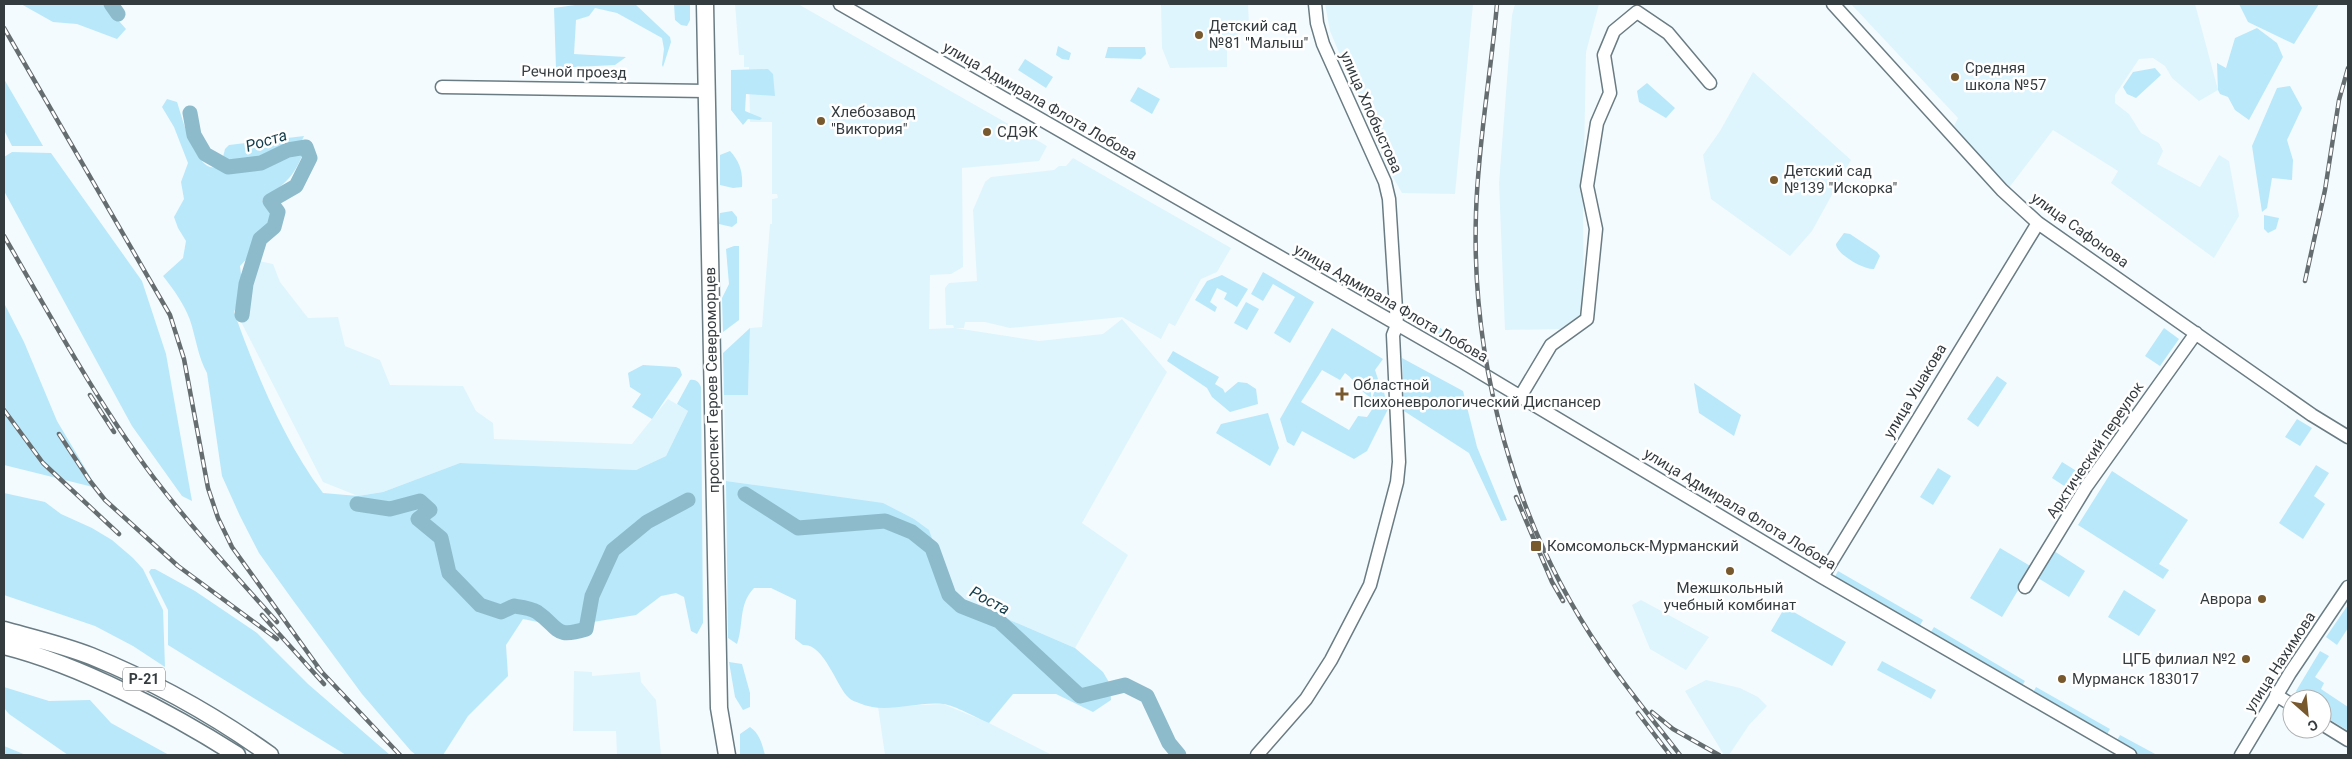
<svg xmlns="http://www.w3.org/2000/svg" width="2352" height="759" viewBox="0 0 2352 759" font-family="Roboto,sans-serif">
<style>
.built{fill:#def5fe}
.green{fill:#b9e8fa}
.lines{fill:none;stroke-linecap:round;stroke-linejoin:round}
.river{stroke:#8dbbcc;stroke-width:15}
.minor-casing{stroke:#6a7c83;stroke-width:15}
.major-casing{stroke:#6a7c83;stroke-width:19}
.minor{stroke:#fff;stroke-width:12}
.major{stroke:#fff;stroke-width:16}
.rail-casing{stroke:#666d70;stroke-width:4.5}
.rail{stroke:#fff;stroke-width:2.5;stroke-dasharray:8;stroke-linecap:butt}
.poi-dot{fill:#78592e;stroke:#fff;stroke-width:2}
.labels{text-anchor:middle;stroke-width:5;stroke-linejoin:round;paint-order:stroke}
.shield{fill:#fff;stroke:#727679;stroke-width:1}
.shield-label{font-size:14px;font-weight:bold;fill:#353c3f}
.poi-label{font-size:15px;fill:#353c3f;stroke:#fff;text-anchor:start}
.street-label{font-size:15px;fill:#353c3f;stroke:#fff}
.water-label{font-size:16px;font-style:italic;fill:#133c4a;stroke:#fff}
</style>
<rect width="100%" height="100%" fill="#f3fbfe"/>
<path class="built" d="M735,4H798L1047,146L1039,161L962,168L963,267L951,274L930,275L929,329L954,328L953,325H946L945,288L949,283L977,281L973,210L985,182L991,177L1054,170L1059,166H1066L1073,158L1231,248L1217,272L1201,279L1175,326L1169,323L1161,339L1122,317L1010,328L985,322H965L964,328H955L1039,341L1103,334L1122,319L1167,372L1082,523L1128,555L1075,648L952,595L946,578L755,485L726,481L724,395H748L750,328L762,327L770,224H772V199L778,198L777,194H772V122H750L749,67H744V55H739Z
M1161,4H1248L1249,26L1227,43V67L1170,68L1162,48Z
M1325,4H1473L1455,194L1402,193L1386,165L1330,31Z
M1515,4H1599L1586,52L1583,212L1584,315L1560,329L1505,330L1499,183L1512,15Z
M1851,4H2195L2218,90L2199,101L2172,78L2165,66L2153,58L2139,59L2115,95V103L2129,114L2141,133L2159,143L2163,151L2157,164L2200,187L2219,155L2229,161L2239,216L2214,258L2111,183L2118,171L2053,130L2008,189L1954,126L1958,118Z
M1753,72L1851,160L1812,231L1790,256L1711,199L1703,155L1720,131Z
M259,261L273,264L280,282L308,318L338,317L345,346L380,360L390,385L463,386L476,411L493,423L494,439L632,444L668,399L688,411L666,456L636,470L460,463L383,492L358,496L323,482L236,312Z
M1641,600L1709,637L1686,670L1650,649L1632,605Z
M574,671L592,672V676L640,672L641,682L656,700L661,755H617L616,731H573Z
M1706,680L1740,688L1758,697L1767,706L1749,725L1729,755H1724L1685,691Z
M943,704L989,723L1052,755H885L878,707Z"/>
<path class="green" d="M21,4H104L126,29L117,39L77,24L53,22Z
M582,4H635L670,37L671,42L663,67L662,65L664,49L662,38L617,13L595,8L589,16L576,20L574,54L626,57L615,65L556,68L554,8Z
M674,4H690V20L687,26L681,25L675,20Z
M2239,4H2319L2294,44L2248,22Z
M2257,28L2277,43L2283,57L2249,120L2235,110L2228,97L2220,94L2218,90L2217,63L2226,68L2235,38Z
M1058,46L1071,53L1069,60L1062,59L1056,55Z
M1108,47H1145L1146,54L1141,59L1105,58Z
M1025,59L1053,77L1046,88L1018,70Z
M2155,68L2161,75L2136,98L2127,94L2123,87L2133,72Z
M768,69L773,74L775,96L746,94L745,111L762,118L760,120L748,119L743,125L731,110V70Z
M4,79L43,146H12L4,130Z
M1647,83L1675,108L1666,118L1639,102L1637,91Z
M2290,86L2302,108L2287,140L2293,160L2292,180L2272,178L2267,208L2262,212L2252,146L2277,88Z
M1138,87L1160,99L1152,114L1130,101Z
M167,99L177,102C182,116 197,181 221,165L225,149L229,145L304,136L295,155L303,153C294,178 283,185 262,200L273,213L267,226L258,233L254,251L240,266L243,291L234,312C256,373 284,441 323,493L358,496L383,492L460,463L636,470L666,456L688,411L677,404L690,380C696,379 699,382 701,387L703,623L697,634L691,631L684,597L676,593L661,596L636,615L593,622L573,629L523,619L506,645L508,676L468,716L443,755H416L411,751L362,694L292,599L259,553L240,516L222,476L207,373C198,357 196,338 190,320C184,304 174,290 163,276L183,258L186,241L178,228L174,217L184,199L181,182L188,163L174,127L162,107Z
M730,151C740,162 743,172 742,187L733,188L720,185V155Z
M12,152L51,153L142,281L166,354L192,501L182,496L132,426L4,191V157Z
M732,211L737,217V223L732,227L719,224L720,213Z
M2264,215L2279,218L2276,229L2268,233L2264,229Z
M1844,233L1850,234L1877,252L1880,256L1874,269C1864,270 1836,254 1836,244Z
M734,246H739V320L723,332L722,298L729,284L726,249Z
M1263,272L1314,302L1290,343L1274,333L1295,297L1273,284L1263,301L1251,294Z
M1222,275L1248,289L1237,307L1224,299L1227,293L1217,288L1210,302L1217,307L1215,312L1195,300L1207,281Z
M1246,302L1259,309L1247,330L1234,323Z
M4,303L24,342L57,421L97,488L4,465Z
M1408,310L1442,329L1445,341L1408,320Z
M750,328L748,395H724L723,353Z
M1332,328L1383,359L1375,370L1378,379L1371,389V398C1360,391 1357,382 1345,373L1340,380L1322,370L1301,402L1349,430L1358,416L1367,417L1375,405L1372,398L1377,385L1384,392L1388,409L1367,451L1354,459L1302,431L1294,446L1287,442L1280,419Z
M2164,328L2179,339L2160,366L2145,356Z
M1173,351L1219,377L1215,384L1223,389L1225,393L1238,382L1247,383L1256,389L1258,404L1230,412L1212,397L1207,388L1167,361Z
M1402,358L1463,391L1477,447L1507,520L1501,521L1469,453L1404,411Z
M643,365L676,367L680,369L682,375L652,419L632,407L641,394L630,387L628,373Z
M1997,376L2007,383L1978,427L1967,419Z
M1694,383L1741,415L1734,436L1699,413Z
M1268,413L1279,448L1270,466L1216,433L1221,424Z
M2297,419L2312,428L2300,446L2285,437Z
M2062,462L2083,475L2072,491L2052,478Z
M2316,465L2329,473L2314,496L2325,504L2303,539L2279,523Z
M1938,468L1951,476L1933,505L1920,497Z
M2112,471L2188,520L2159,564L2169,570L2163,579L2078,525Z
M726,481L883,503L914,519L929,530L952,595L1075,648L1103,672L1110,684L1111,700L1093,712L1056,694H1013L989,723C976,718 955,705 943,704C916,701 884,715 859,703C856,702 851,700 849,698C836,686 824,643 803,645L795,639L796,600L771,588H754C738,605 744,624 737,644L728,638Z
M4,493L45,502L61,514L92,528L112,540L133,558L143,569L163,610L165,667L133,646L95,626L4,595Z
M2000,548L2032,567L2002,617L1970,598Z
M2054,551L2085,571L2069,597L2038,578Z
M151,569H155L195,591L257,633L308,684L390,755H346L168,645V610L149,572Z
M1838,571L1923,620L1918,629L1833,580Z
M2124,590L2156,610L2139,636L2108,617Z
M2348,605V628L2337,645L2326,637Z
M1785,607L1846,642L1832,666L1771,631Z
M1934,627L2025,681L2020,689L1929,635Z
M2320,651L2329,656L2315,677L2324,683L2321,689L2348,707L2347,730L2322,715V699H2299L2296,691Z
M1882,661L1936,690L1931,699L1877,670Z
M729,662L742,664L750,693V707L743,710L735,697Z
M4,687L49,701L90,700L111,723L169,755H68L9,714L4,708Z
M2036,687L2110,729L2105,738L2031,696Z
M750,727C760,734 762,744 765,755H740V734Z
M2120,735L2157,755H2135L2115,744Z
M4,746L26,755H4Z"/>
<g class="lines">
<path class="river" d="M111,4L118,14
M190,113L194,135L205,154L228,167L261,163L288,150L306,147L310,158L296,186L270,201L278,212L274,227L260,239L246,284L242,315
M745,494L798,528L885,521L912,532L932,548L949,595L961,606L999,621L1080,696L1125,685L1147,696L1169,743L1179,755
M357,504L390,509L420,501L430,510L418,519L441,538L449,573L480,605L501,612L514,606C521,607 531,608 537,612C560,628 554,639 586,629L592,596L613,550L647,522L688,500"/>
<g class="minor-casing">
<path id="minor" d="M840,4L1461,361L1822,577L2130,755
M1833,4L2002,190L2038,223L2312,415L2348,437
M442,87L706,91
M1520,397L1551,345L1587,319L1596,229L1587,186L1597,123L1610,93L1604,55L1614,31L1637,12L1668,33L1710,83
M1822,577L2038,223
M2025,587L2086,487L2196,333
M2276,695L2292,705
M2322,724L2348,740
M1257,755L1306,699L1331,660L1370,585L1397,482L1399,462L1393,335L1397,325L1389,199L1385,182L1323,44L1317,23L1315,4
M2241,755L2290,673L2348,587"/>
</g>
<g class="major-casing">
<path id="major" d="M705,4L719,708L727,755
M4,630C33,638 63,645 91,656C155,682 214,715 270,755
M4,646C80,665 171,713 237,755"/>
</g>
<use href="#minor" class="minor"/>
<use href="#major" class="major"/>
<g class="rail-casing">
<path id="rail" d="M1497,4C1491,73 1478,143 1476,213C1471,365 1515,526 1602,652C1626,688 1654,721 1680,755
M4,28L170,315L184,359L208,488L218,518L232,547L321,671
M4,236C51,317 97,402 154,478C192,528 235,575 277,622
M2305,281L2325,190L2339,100L2348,68
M90,395L114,432
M4,410L43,463L119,534
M59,434L90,481L105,500L178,566L277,639
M1516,497L1552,582L1563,601
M262,615L324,684
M317,667L400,755
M1652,712L1673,729L1719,755
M1638,713L1670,755"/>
</g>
<use href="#rail" class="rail"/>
</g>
<g class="poi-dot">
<circle cx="1199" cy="35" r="5"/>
<circle cx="1955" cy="77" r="5"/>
<circle cx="821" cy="121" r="5"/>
<circle cx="987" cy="132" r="5"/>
<circle cx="1774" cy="180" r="5"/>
<path d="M1339.5 386.5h5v5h5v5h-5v5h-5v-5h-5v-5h5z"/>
<rect x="1530" y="540" width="12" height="12" rx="2.5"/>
<circle cx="1730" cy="571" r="5"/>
<circle cx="2262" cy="599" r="5"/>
<circle cx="2246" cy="659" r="5"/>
<circle cx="2062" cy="679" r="5"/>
</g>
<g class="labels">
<rect class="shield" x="123" y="667.5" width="42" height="23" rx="4"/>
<g class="shield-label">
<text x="144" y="684">Р-21</text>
</g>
<g class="poi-label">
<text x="1209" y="31">Детский сад<tspan x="1209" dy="17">№81 "Малыш"</tspan></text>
<text x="1965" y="73">Средняя<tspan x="1965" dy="17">школа №57</tspan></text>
<text x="831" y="117">Хлебозавод<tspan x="831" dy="17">"Виктория"</tspan></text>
<text x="997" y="137">СДЭК</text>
<text x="1784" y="176">Детский сад<tspan x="1784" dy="17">№139 "Искорка"</tspan></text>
<text x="1353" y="390">Областной<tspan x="1353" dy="17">Психоневрологический Диспансер</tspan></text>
<text x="1547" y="551">Комсомольск-Мурманский</text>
<text x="1730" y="593" text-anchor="middle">Межшкольный<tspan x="1730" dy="17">учебный комбинат</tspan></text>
<text x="2252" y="604" text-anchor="end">Аврора</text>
<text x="2236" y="664" text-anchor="end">ЦГБ филиал №2</text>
<text x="2072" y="684">Мурманск 183017</text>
</g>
<g class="street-label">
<text transform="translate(574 72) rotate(1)" y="5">Речной проезд</text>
<text transform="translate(1040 101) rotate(30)" y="5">улица Адмирала Флота Лобова</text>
<text transform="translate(1371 112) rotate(66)" y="5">улица Хлобыстова</text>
<text transform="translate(2080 230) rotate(36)" y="5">улица Сафонова</text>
<text transform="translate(1391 303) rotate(30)" y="5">улица Адмирала Флота Лобова</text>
<text transform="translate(712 380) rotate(-91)" y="5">проспект Героев Североморцев</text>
<text transform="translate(1915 391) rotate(-59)" y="5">улица Ушакова</text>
<text transform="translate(2095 450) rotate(-56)" y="5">Арктический переулок</text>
<text transform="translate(1740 509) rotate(31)" y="5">улица Адмирала Флота Лобова</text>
<text transform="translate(2280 662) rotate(-57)" y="5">улица Нахимова</text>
</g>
<g class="water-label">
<text transform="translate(266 140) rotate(-17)" y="6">Роста</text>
<text transform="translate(990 600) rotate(28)" y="6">Роста</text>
</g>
</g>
<rect width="2352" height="759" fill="none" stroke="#353c3f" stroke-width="10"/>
<g transform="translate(2307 714) rotate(153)"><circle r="24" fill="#ffffff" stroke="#aeb1b2"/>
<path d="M0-4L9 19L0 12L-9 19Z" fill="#78592e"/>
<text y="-8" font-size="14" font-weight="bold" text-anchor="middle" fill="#353c3f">С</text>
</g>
</svg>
